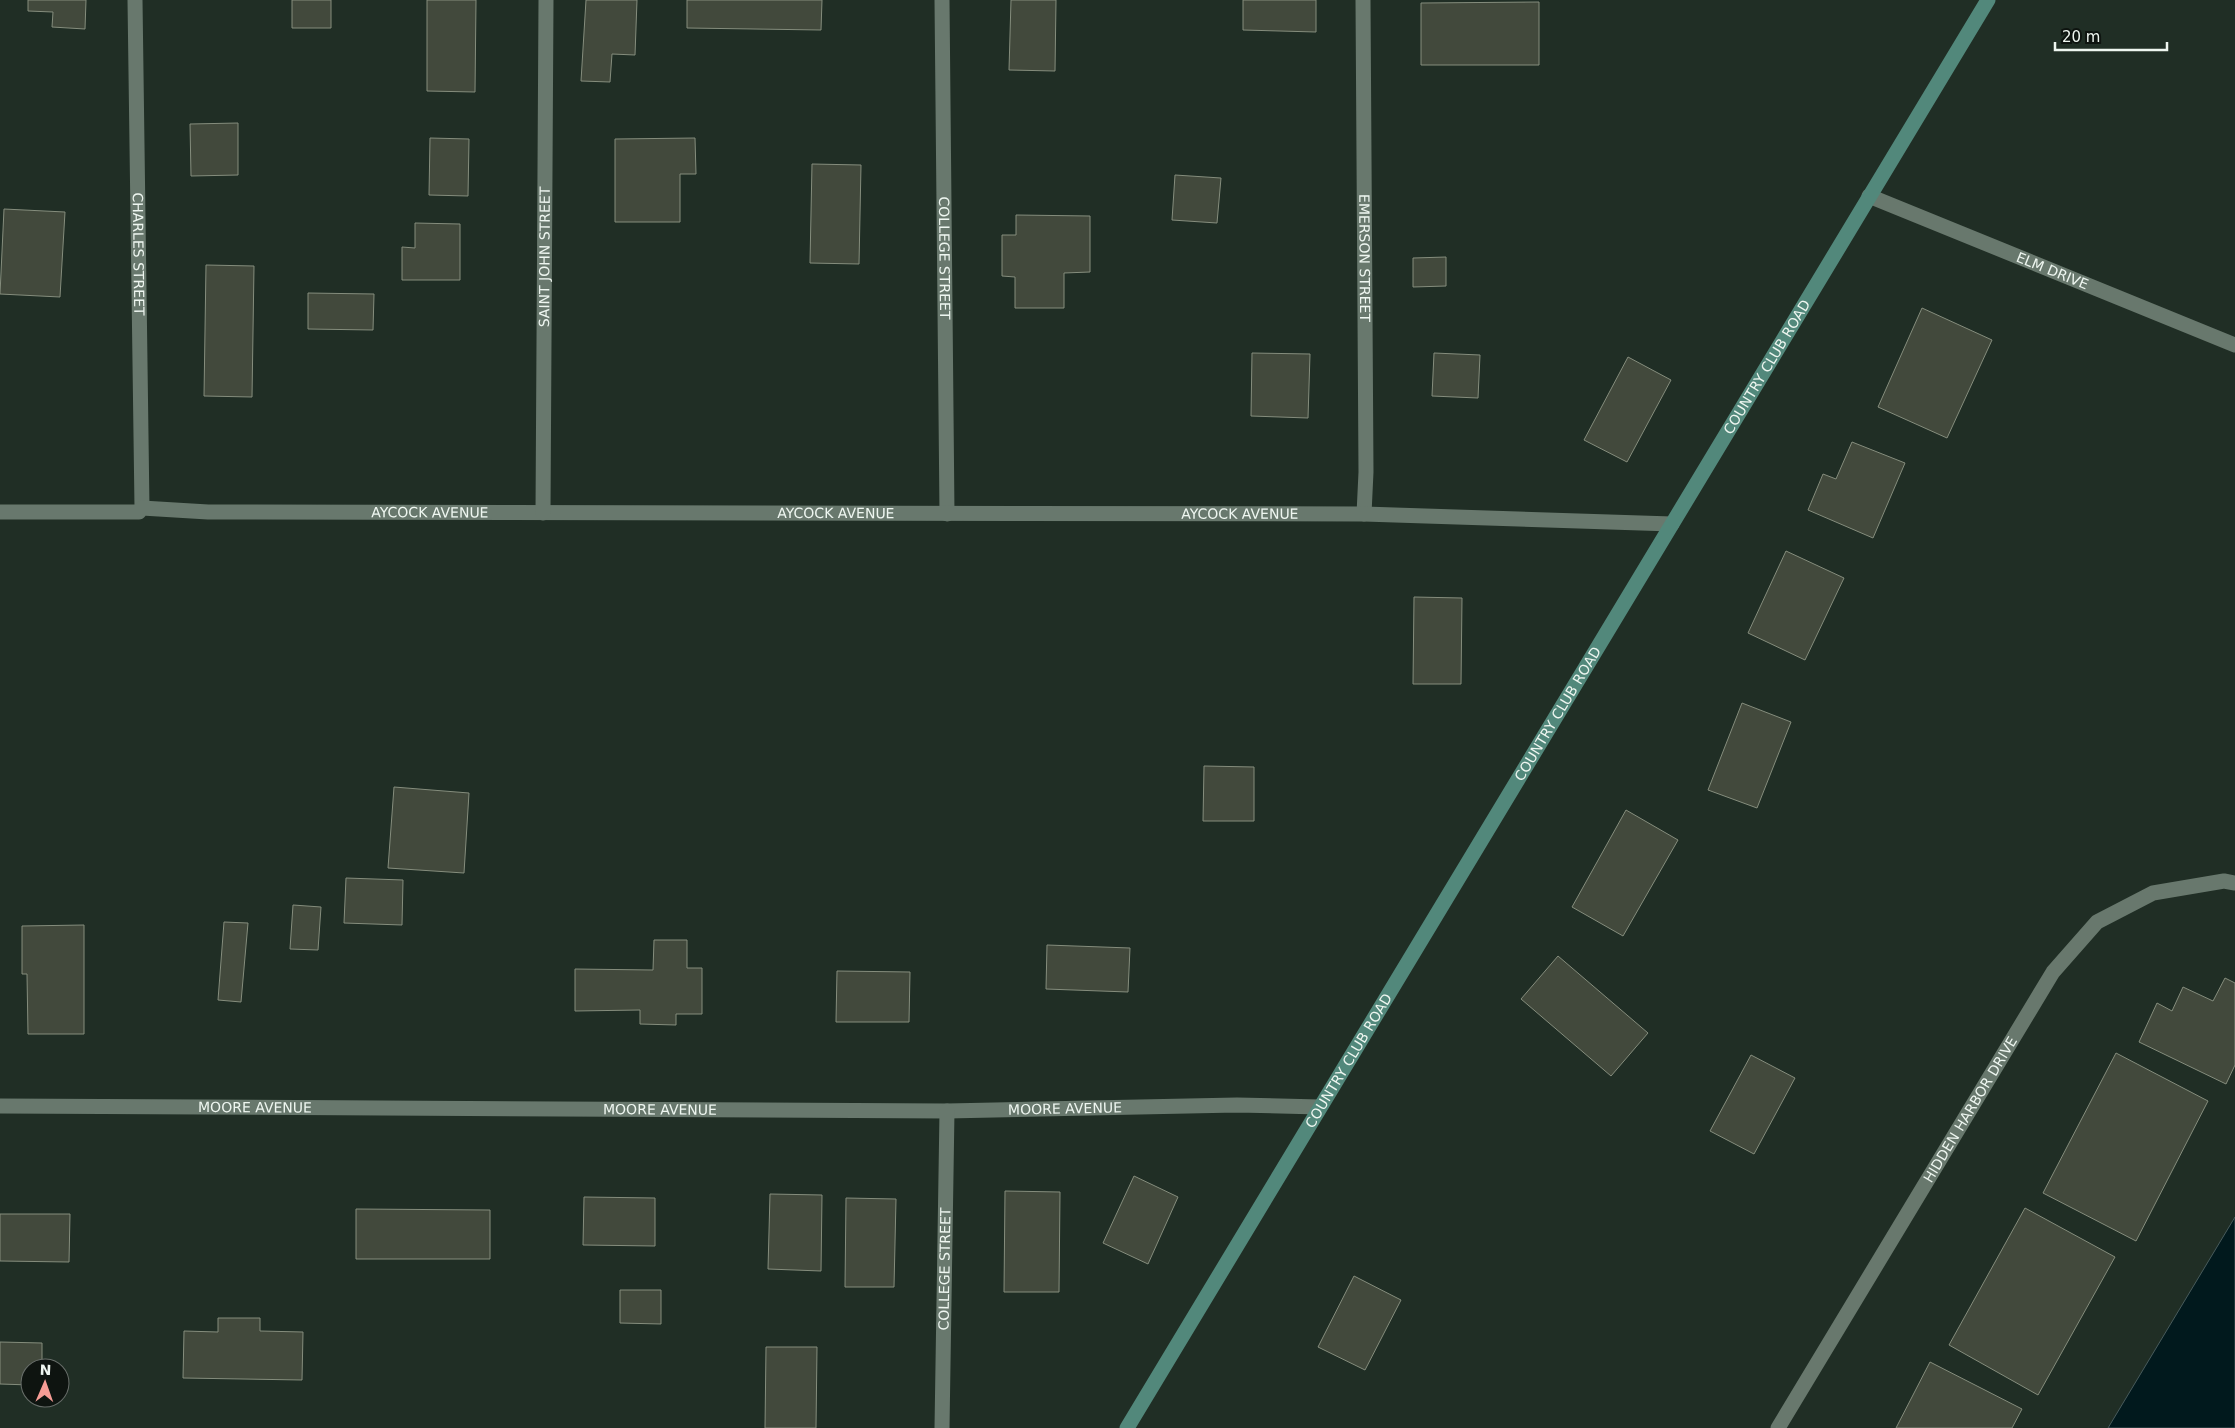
<svg xmlns="http://www.w3.org/2000/svg" width="2235" height="1428" viewBox="0 0 2235 1428" font-family="'DejaVu Sans',sans-serif">
<style>
.water{fill:#01191d;stroke:#485b5c}
.building{fill:#42493c;stroke:#858d7d}
.lines{fill:none;stroke-linecap:round;stroke-linejoin:round}
.street{stroke:#68786d;stroke-width:15}
.secondary{stroke:#52887b;stroke-width:15}
.labels{text-anchor:middle;stroke-width:5;stroke-linejoin:round;paint-order:stroke}
.street-label{font-size:14px;fill:#eef6f0;stroke:#0e1410}
</style>
<rect width="100%" height="100%" fill="#202e25"/>
<path class="water" d="M2235,1217V1428H2108Z"/>
<path class="building" d="M28,0H86L85,29L52,27L53,12L28,11Z
M292,0H331V28H292Z
M427,0H476L475,92L427,91Z
M586,0H637L635,55L612,54L610,82L581,81Z
M687,0H822L821,30L687,28Z
M1011,0H1056L1055,71L1009,70Z
M1243,0H1316V32L1243,30Z
M1539,2V65H1421V3Z
M238,123V175L191,176L190,124Z
M430,138L469,139L468,196L429,195Z
M695,138L696,174H680V222H615V139Z
M812,164L861,165L859,264L810,263Z
M1175,175L1221,178L1217,223L1172,220Z
M4,209L65,212L60,297L0,294Z
M1016,215L1090,216V272L1064,273V308H1015V277L1002,276V235H1016Z
M415,223L460,224V280H402V247L415,248Z
M1446,257V286L1413,287V258Z
M206,265L254,266L252,397L204,396Z
M308,293L374,294L373,330L308,329Z
M1922,308L1992,340L1947,438L1878,407Z
M1252,353L1310,354L1308,418L1251,416Z
M1434,353L1480,355L1478,398L1432,396Z
M1628,357L1671,380L1627,462L1584,440Z
M1852,442L1905,463L1873,538L1808,510L1823,474L1836,479Z
M1786,551L1844,578L1805,660L1748,633Z
M1414,597L1462,598L1461,684H1413Z
M1742,703L1791,722L1757,808L1708,790Z
M1204,766L1254,767V821H1203Z
M394,787L469,793L464,873L388,868Z
M1626,810L1678,840L1623,936L1572,907Z
M346,878L403,880L402,925L344,923Z
M293,905L321,907L318,950L290,949Z
M224,922L248,923L241,1002L218,1000Z
M84,925V1034H28L27,974H22V926Z
M654,940H687V968H702V1014H676V1025L640,1024V1010L575,1011V969L653,970Z
M1047,945L1130,948L1128,992L1046,989Z
M1558,956L1648,1033L1611,1076L1521,999Z
M837,971L910,972L909,1022H836Z
M2225,978L2235,983V1065L2226,1084L2139,1042L2157,1003L2172,1011L2183,987L2213,1001Z
M2116,1053L2208,1101L2136,1241L2043,1193Z
M1751,1055L1795,1078L1754,1154L1710,1131Z
M1134,1176L1178,1197L1148,1264L1103,1243Z
M1005,1191L1060,1192L1059,1292H1004Z
M770,1194L822,1195L821,1271L768,1269Z
M584,1197L655,1198V1246L583,1245Z
M846,1198L896,1199L894,1287H845Z
M2025,1208L2115,1257L2038,1395L1949,1345Z
M356,1209L490,1210V1259H356Z
M0,1214H70L69,1262L0,1261Z
M1354,1276L1401,1300L1365,1370L1318,1347Z
M620,1290H661V1324L620,1323Z
M218,1318H260V1331L303,1332L302,1380L183,1378L184,1331L218,1332Z
M0,1342L42,1343V1368H30V1385L0,1384Z
M766,1347H817L816,1428H765Z
M1930,1362L2022,1409L2012,1428H1896Z"/>
<g class="lines">
<g class="street">
<path id="s1" d="M135,0L142,508"/>
<path id="s2" d="M942,0L947,514"/>
<path id="s3" d="M1363,0L1366,472L1364,514"/>
<path id="s4" d="M1869,196L2235,345"/>
<path id="s5" d="M0,512H139L142,508L208,512L1364,514L1672,524"/>
<path id="s6" d="M543,513L546,0"/>
<path id="s7" d="M0,1106L947,1111L1237,1105L1320,1107"/>
<path id="s8" d="M942,1428L947,1111"/>
<path id="s9" d="M1778,1428L2053,972L2097,922L2153,893L2224,881L2235,883"/>
</g>
<path class="secondary" id="s10" d="M1127,1428L1988,0"/>
</g>
<g class="labels">
<g class="street-label">
<text dy="5" stroke="none"><textPath href="#s1" startOffset="254">CHARLES STREET</textPath></text>
<text dy="5" stroke="none"><textPath href="#s6" startOffset="256">SAINT JOHN STREET</textPath></text>
<text dy="5" stroke="none"><textPath href="#s2" startOffset="258">COLLEGE STREET</textPath></text>
<text dy="5" stroke="none"><textPath href="#s3" startOffset="258">EMERSON STREET</textPath></text>
<text dy="5" stroke="none"><textPath href="#s4" startOffset="198">ELM DRIVE</textPath></text>
<text dy="5" stroke="none"><textPath href="#s10" startOffset="1239">COUNTRY CLUB ROAD</textPath></text>
<text dy="5" stroke="none"><textPath href="#s5" startOffset="432">AYCOCK AVENUE</textPath></text>
<text dy="5" stroke="none"><textPath href="#s5" startOffset="838">AYCOCK AVENUE</textPath></text>
<text dy="5" stroke="none"><textPath href="#s5" startOffset="1242">AYCOCK AVENUE</textPath></text>
<text dy="5" stroke="none"><textPath href="#s10" startOffset="834">COUNTRY CLUB ROAD</textPath></text>
<text dy="5" stroke="none"><textPath href="#s10" startOffset="429">COUNTRY CLUB ROAD</textPath></text>
<text dy="5" stroke="none"><textPath href="#s7" startOffset="255">MOORE AVENUE</textPath></text>
<text dy="5" stroke="none"><textPath href="#s7" startOffset="1065">MOORE AVENUE</textPath></text>
<text dy="5" stroke="none"><textPath href="#s7" startOffset="660">MOORE AVENUE</textPath></text>
<text dy="5" stroke="none"><textPath href="#s9" startOffset="372">HIDDEN HARBOR DRIVE</textPath></text>
<text dy="5" stroke="none"><textPath href="#s8" startOffset="159">COLLEGE STREET</textPath></text>
</g>
</g>
<g transform="translate(45 1383) rotate(2)"><circle r="24" fill="#0e1410" stroke="#686e6a"/>
<path d="M0-4L9 19L0 12L-9 19Z" fill="#f59c95"/>
<text y="-8" font-size="14" font-weight="bold" text-anchor="middle" fill="#eef6f0">N</text>
</g>
<path d="M2055 42v8h112v-8" fill="none" stroke="#eef6f0" stroke-width="2.5"/>
<text x="2062" y="42" font-size="15" fill="#eef6f0" stroke="#0e1410" stroke-width="4" paint-order="stroke">20 m</text>
</svg>
